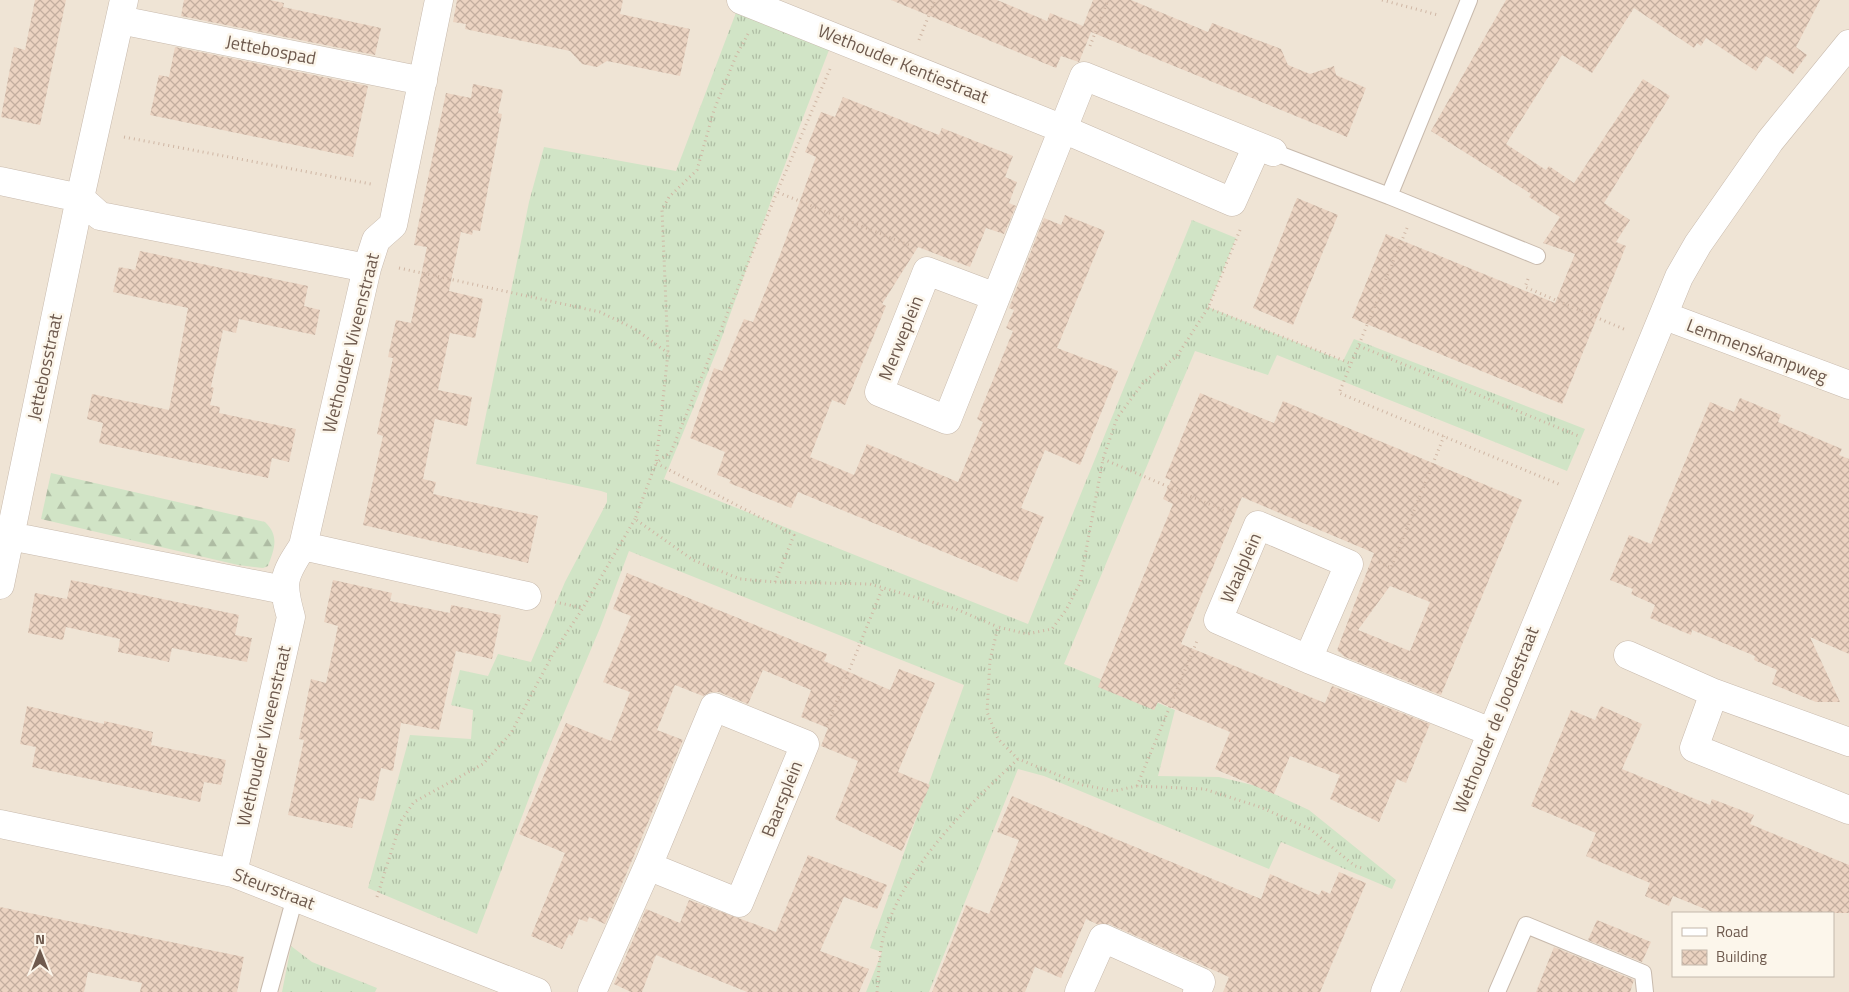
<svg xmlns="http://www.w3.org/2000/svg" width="1849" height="992" viewBox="0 0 1849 992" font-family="'Titillium Web',sans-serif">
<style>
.residential{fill:#efe4d5;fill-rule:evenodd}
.grass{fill:url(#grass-tufts)}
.forest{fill:url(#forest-firs)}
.building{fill:url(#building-cross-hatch);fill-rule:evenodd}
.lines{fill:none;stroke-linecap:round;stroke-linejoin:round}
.lane-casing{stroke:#c8baad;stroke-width:18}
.street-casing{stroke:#c8baad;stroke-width:29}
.path{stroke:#cfb6a4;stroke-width:3;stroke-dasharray:1 4;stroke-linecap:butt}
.lane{stroke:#fff;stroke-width:16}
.street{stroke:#fff;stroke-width:28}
.labels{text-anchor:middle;stroke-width:5;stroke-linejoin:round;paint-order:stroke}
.street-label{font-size:18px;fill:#6e5a4e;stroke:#fcf6eb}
</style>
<defs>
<pattern id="grass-tufts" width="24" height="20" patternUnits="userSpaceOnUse" patternTransform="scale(1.25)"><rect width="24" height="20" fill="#d1e4c6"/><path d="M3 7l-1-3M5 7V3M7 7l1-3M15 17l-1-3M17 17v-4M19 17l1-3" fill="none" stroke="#aebca3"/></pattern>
<pattern id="forest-firs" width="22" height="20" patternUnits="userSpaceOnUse" patternTransform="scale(1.25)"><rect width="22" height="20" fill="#d1e4c6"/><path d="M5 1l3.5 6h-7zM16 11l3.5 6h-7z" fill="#aebca3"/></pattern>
<pattern id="building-cross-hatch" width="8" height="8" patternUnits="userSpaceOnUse" patternTransform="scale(1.25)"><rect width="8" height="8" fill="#ebd3c1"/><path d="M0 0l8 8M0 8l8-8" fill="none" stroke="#c3ae9f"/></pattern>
</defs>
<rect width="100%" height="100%" fill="#f9f2e5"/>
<path class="residential" d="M0,0H1849V992H0ZM1673,913H1833V976H1673Z"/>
<path class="grass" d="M737,10L829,50L771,201L718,348L664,479L1028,624L1192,220L1236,238L1208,307L1343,361L1354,339L1585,429L1567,471L1277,355L1268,375L1195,351L1064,664L1175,710L1158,776L1219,777L1257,786L1309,810L1396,880L1392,889L1281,842L1269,869L1044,776L1018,769L929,992H866L882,952L870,948L964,685L629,551L600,628L539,772L477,934L368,888L410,735L471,739L473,710L451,705L460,670L488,676L498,654L531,662L565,582L607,502V493L601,491L476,464L529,202L544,147L676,171Z
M291,946L312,962L377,988L375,992H282Z"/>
<path class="forest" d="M51,473L265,522C280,536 274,550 268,566L263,568L238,565L41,519Z"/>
<path class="building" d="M35,0H66L40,125L1,117L14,47L25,50Z
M184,0H270L284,3L283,7L381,28L375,55L181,16Z
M457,0H623L620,14L690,29L680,76L607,61L597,67L582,64L570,51L465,29L466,24L453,22Z
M891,0H997L1047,21L1050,13L1083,26L1093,0H1131L1208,32L1212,23L1276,47L1281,49L1288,65L1310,74L1334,66L1336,75L1366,88L1347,137L1091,32L1079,62L1061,56L1056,68Z
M1506,0H1820L1796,47L1807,55L1793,74L1766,56L1756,71L1706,38L1701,46L1697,43L1694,48L1634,8L1592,73L1562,55L1506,144L1546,170L1549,166L1574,183L1643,79L1670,96L1604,203L1630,220L1616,242L1626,246L1562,404L1352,318L1386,234L1555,303L1575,254L1543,243L1560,217L1529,197L1531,194L1431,131Z
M175,47L368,86L353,157L150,115L159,75L169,77Z
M473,84L503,90L498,113L502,114L480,231L473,230L472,235L461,232L449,291L483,299L475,338L450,333L438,390L472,397L467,426L435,419L423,479L436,482L433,494L538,516L528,563L363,525L383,436L377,434L393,358L388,357L396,320L411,323L427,247L414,245L446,93L471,98Z
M843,97L939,135L942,128L1013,156L1005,177L1017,182L1009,203L1016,206L1004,234L986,228L970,267L918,247L882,304L886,306L845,405L832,400L810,457L854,475L867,444L958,482L983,422L977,419L1013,331L1006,328L1014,310L1009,308L1044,218L1061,225L1065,215L1105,231L1057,348L1118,371L1080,465L1045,450L1021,508L1044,517L1017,582L798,492L791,508L729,483L731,480L717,475L725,452L690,438L714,368L722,371L744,319L753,322L780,255L816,157L805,152L821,112L835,117Z
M1297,198L1338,215L1293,325L1253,308Z
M140,251L308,286L304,306L320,310L315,335L239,319L236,333L223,330L211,387L214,388L210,405L220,407L219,413L296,429L289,462L272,458L268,478L99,443L103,423L87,419L92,394L169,410L188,308L113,292L119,267L135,270Z
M1200,393L1274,423L1283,401L1522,500L1441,695L1345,657L1337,650L1374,553L1242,497L1181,644L1325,703L1332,686L1430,724L1406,783L1397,779L1379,822L1330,799L1340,775L1290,756L1274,794L1215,769L1230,732L1158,702L1154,710L1098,687L1173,504L1163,499L1171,480L1165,478ZM1390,586L1430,602L1410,651L1358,630Z
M1740,398L1781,415L1778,422L1842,449L1839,455L1849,459V654L1810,637L1840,702H1816L1772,684L1777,670L1754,660L1755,656L1692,630L1691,635L1650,618L1655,605L1631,594L1633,589L1610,580L1629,535L1651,544L1710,402L1734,412Z
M627,573L827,654L824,661L890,690L899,669L935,683L898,772L930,785L902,851L835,819L858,761L821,746L828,728L801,717L811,690L763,670L748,704L719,692H711L703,696L675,685L657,730L683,740L605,924L589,917L587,922L579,919L572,936L569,934L562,949L531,936L565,853L519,834L566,723L611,741L630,692L603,682L631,616L613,609Z
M71,580L239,615L235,635L252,638L247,662L172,648L169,662L155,659L118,652L120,639L66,627L63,640L28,633L35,593L67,599Z
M333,580L392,593L390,601L450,613L451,605L501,615L492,659L456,651L439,730L401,723L393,771L381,768L374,801L359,798L352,828L288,815L304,740L299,739L311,679L326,683L338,626L324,622Z
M27,706L104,724V721L153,732L151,745L226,760L221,785L204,782L200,802L32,767L36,747L20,744Z
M1601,706L1642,724L1622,769L1710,805L1712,799L1754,815L1750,824L1849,865V913H1715L1673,896L1669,906L1645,896L1650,883L1586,856L1596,833L1531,806L1571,710L1595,720Z
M1012,796L1261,899L1270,874L1319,895L1322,890L1330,894L1339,872L1366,883L1320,992H1223L1229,977L1109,924H1097L1086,919L1061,978L1035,967L1025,992H932L966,905L989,914L1005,875L1019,840L997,832Z
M808,855L887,885L877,909L844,897L820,951L869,969L859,992H747L656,955L642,992H631L614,984L646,909L680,923L689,900L776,932Z
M0,907L244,957L237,992H140L142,983L88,972L84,992H0Z
M1597,920L1651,942L1642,962L1588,940Z
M1554,947L1634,980L1630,992H1536Z"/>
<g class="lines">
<g class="lane-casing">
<path id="lane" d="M1273,152L1389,196L1469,0
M1389,196L1537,256
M269,992L295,897
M1497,992L1526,925L1643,973L1645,992"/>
</g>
<g class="street-casing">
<path id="street" d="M741,0L1063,129L1232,202L1257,146
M120,20L423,81
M0,181L80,198L100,216L367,268
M996,297L927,271L879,392L947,420L1084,76L1273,152
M1665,316L1849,385
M10,536L284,590
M303,546L527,596
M0,585L80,198L124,0
M1628,655L1714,693L1849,742
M1308,659L1218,620L1258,525L1349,564L1308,659L1491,732
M1714,693L1694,748L1849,810
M0,824L233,873L537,992
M233,873L291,617C281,582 283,576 303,546L367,268L376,240L393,225L439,0
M592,992L648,866L714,707L805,744L739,903L648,866
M1079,992L1103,938L1201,982L1197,992
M1385,992L1679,277L1698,244L1770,141L1849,44"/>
</g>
<path class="path" d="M1382,0L1438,15
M748,34L736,56L714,110L697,170L669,197L662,210L668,353L656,463L635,519L693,560L740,579L775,582L870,584L956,609L998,627
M919,40L935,0
M1090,46L1108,0
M830,69L777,192L911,246
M124,137L371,184
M1407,228L1339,393L1561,485
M1240,230L1208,308L1177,356L1143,383L1117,418L1103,459L1080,583L1066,610L1052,629L1027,634L998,627L990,660L987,712L998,739L1018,759L1083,785L1114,791L1137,786L1204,789L1260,807L1310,829L1355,866L1365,869
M399,268L600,312L635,329L668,353
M1528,279L1525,287L1626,330
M1208,308L1352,364
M1359,346L1581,437
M1103,459L1230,513
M1379,562L1391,568L1444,436
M775,582L794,535L656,463L671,452L777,192
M555,602L583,608
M827,725L883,587
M1137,786L1197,641
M377,897L401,821L414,802L483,764L511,733L554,652L583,608L635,519
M877,992C879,973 879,949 885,931C909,862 966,808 1018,759"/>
<use href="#lane" class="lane"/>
<use href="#street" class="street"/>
</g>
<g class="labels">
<g class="street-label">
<text transform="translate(271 50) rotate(11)" y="6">Jettebospad</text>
<text transform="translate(903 64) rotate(22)" y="6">Wethouder Kentiestraat</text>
<text transform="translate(901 338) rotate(-68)" y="6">Merweplein</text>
<text transform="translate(351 343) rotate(-76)" y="6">Wethouder Viveenstraat</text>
<text transform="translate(1757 351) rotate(21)" y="6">Lemmenskampweg</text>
<text transform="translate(45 367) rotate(-78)" y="6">Jettebosstraat</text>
<text transform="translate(1241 568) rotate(-66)" y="6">Waalplein</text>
<text transform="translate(1496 720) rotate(-68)" y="6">Wethouder de Joodestraat</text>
<text transform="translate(264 736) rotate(-77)" y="6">Wethouder Viveenstraat</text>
<text transform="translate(782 799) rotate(-68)" y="6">Baarsplein</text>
<text transform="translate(274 889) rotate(21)" y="6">Steurstraat</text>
</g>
</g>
<rect x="1672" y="912" width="162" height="65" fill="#fcf6eb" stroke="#c3b8ac"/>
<rect x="1682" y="928" width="25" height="8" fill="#ffffff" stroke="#c3b8ac"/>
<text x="1716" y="937" font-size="15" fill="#6e5a4e">Road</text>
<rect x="1682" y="950" width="25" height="15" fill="url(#building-cross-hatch)" stroke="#c3b8ac"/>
<text x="1716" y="962" font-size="15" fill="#6e5a4e">Building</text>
<g transform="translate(40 952)" stroke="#fcf6eb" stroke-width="4" paint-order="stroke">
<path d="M0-4L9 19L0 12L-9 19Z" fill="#6e5a4e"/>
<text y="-8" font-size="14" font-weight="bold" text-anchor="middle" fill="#6e5a4e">N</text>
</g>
</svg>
